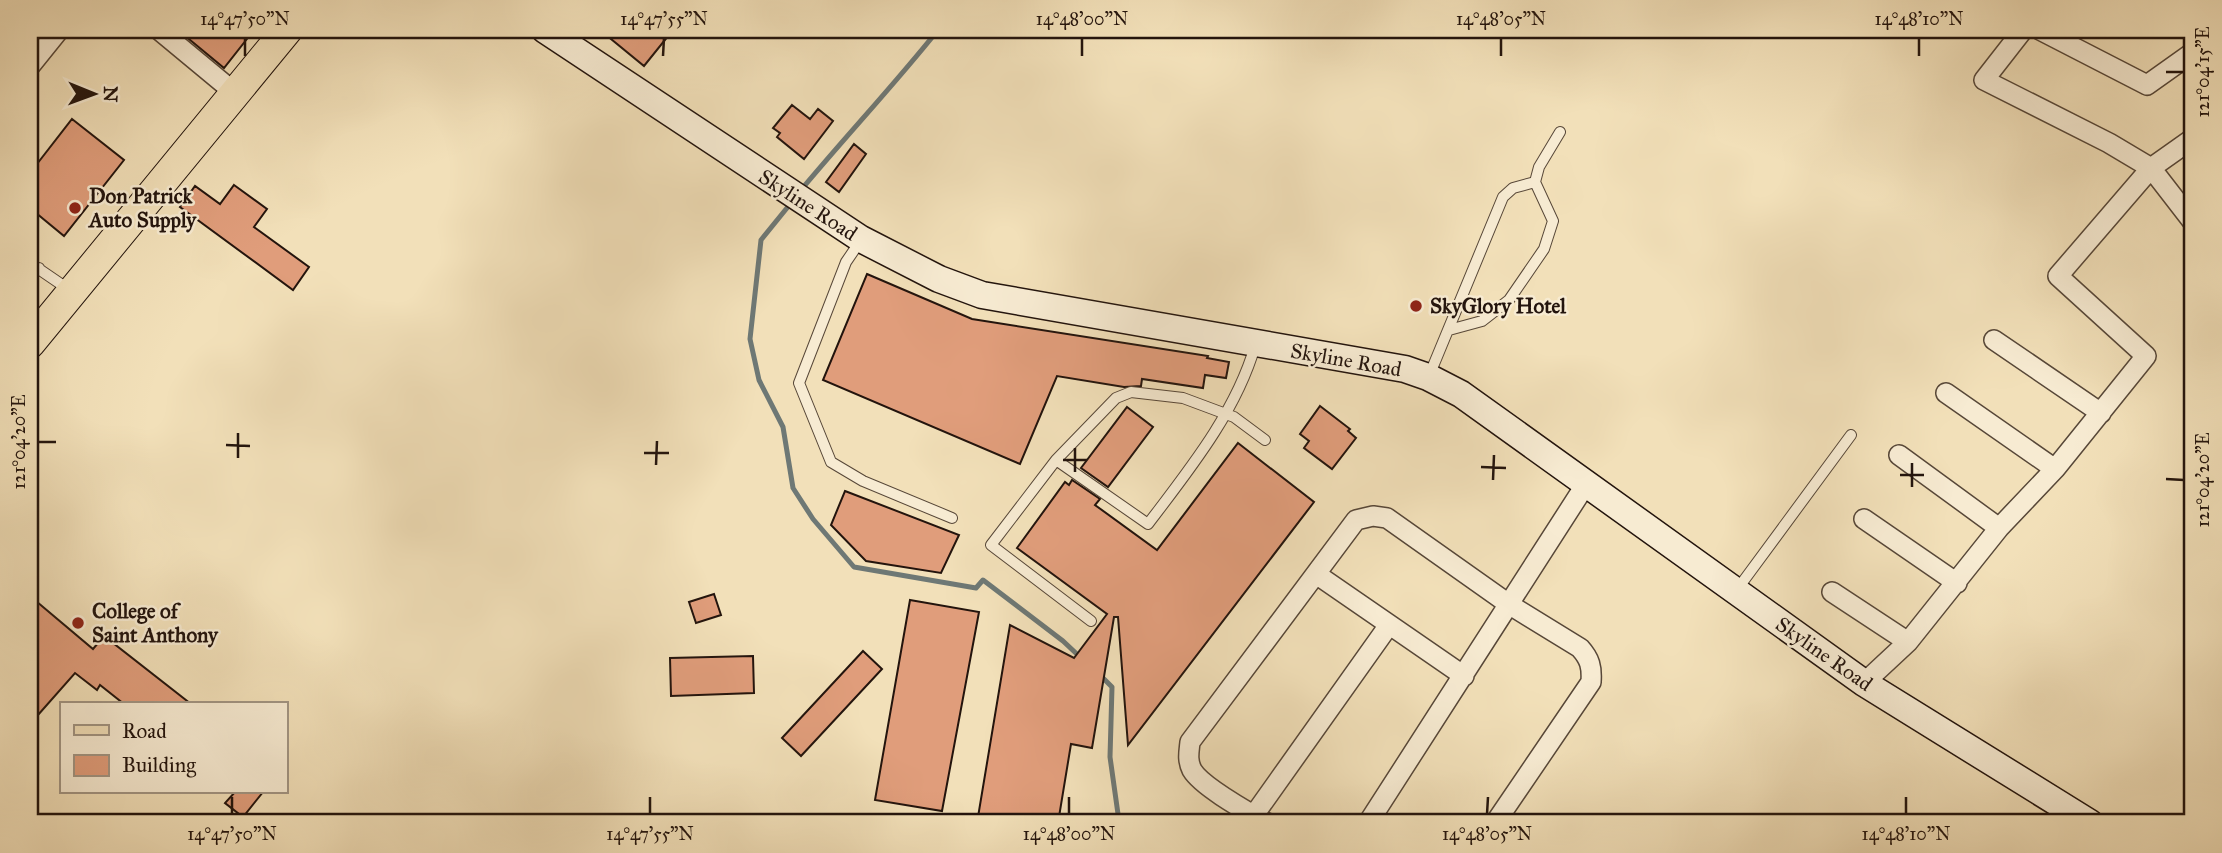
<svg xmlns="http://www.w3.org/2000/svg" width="2222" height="853" viewBox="0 0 2222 853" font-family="'IM FELL Great Primer',serif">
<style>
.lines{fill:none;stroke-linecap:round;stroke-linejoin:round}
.stream{stroke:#6e7875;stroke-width:5}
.building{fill:#e09d7b;stroke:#23140d;stroke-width:2}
.lane-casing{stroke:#574738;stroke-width:12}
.street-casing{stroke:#574738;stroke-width:22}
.secondary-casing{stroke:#23140d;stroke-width:29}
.primary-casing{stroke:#23140d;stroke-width:32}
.lane{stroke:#f7ebd2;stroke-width:10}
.street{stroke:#f7ebd2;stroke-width:19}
.secondary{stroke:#f7ebd2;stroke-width:26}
.primary{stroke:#f2e0b9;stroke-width:30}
.ticks{fill:none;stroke:#23140d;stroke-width:2.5}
.poi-dot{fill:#8f2418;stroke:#f7ebd2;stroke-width:2.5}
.labels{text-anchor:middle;stroke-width:5;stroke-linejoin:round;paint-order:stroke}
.poi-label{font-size:21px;font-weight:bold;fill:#23140d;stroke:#f7ebd2;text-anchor:start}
.street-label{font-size:21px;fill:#23140d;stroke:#f7ebd2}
.neatline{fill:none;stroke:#23140d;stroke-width:2.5}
.ticks-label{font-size:18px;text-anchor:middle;fill:#23140d}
</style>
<rect width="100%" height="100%" fill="#f2e0b9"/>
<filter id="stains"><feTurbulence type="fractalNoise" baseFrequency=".00286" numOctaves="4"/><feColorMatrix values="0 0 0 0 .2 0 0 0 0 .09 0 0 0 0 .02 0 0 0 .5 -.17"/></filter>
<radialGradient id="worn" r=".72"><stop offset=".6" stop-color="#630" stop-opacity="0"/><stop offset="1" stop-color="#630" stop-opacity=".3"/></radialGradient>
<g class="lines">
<path class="stream" d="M801,190C846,136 894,85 938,30
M791,203L761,240L750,339L759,380L783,427L793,488L813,519L854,567L976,588L983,580L1063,641L1080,657
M1100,675L1112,687L1110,757L1118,814L1127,823"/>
</g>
<path class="building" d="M178,30H254L224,68Z
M600,30H673L644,66Z
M792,105L810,119L818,109L833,121L804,159L777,137L780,133L773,128Z
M72,119L124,160L64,236L30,208V173Z
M854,144L866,154L839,192L826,182Z
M234,185L267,209L254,227L309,267L293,290L180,207L195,186L220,204Z
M867,274L972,319L1208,356L1207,358L1229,362L1226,378L1205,375L1203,388L1142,379L1141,386L1124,387L1057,376L1020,464L823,380Z
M1320,406L1350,429L1348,431L1356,438L1332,469L1304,448L1309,441L1300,434Z
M1127,407L1153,427L1108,487L1081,468Z
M1238,443L1314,502L1128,745L1118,617H1114L1092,748L1071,744L1058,823H977L1010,625L1074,658L1107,614L1017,548L1065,482L1069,485L1072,480L1100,499L1095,505L1157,550Z
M845,491L959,535L941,573L866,561L831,525Z
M714,594L721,615L696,623L689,602Z
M30,596L93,649L104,636L191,704H124L100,685L97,690L75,673L30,724Z
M910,600L979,612L942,811L875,800Z
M863,651L882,669L801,756L782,738Z
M753,656L754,693L671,696L670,658Z
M235,792H263L243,817L225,803Z"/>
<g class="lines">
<g class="lane-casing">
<path id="lane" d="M861,240L846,262L799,383L831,462L863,481L952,518
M30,263L71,291
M30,278L39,268
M1449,330L1482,321L1509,300L1544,249L1553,221L1535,182L1539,167L1560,132
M1429,376L1503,197L1513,188L1535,182
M1056,460L1148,524C1189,470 1236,412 1255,346
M1736,591L1851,435
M1091,621L991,545L1056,460L1116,398L1131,392L1183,398L1234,417L1265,440
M888,823H896"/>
</g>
<g class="street-casing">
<path id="street" d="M159,30L235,93
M2023,30L1984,80L2109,143L2151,168L2192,221
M2040,30L2147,85L2192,53
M30,66L59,30
M1994,340L2101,413
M1946,393L2055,469
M1899,455L1999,528
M1864,519L1957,583
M1316,574L1464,676
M1832,592L1908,642
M1864,683L1908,642L1999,528L2055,469L2146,356L2058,276L2151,168L2192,139
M1254,815L1389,625
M1267,823C1248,812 1202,787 1192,770C1187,760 1189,752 1190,742L1356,520L1373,516L1387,518L1510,605L1580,648C1590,659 1592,667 1591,682L1495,823
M1368,823L1586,484"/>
</g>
<g class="secondary-casing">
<path id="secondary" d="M545,30L861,239L939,279L982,295L1405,369L1428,377L1461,394L1864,683L2090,823"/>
</g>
<g class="primary-casing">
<path id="primary" d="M30,343L287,30"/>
</g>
<use href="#lane" class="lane"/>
<use href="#street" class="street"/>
<use href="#secondary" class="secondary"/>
<use href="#primary" class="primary"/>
</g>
<path class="ticks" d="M245,56V38M663,56L664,38M1082,56V38M1501,56V38M1919,56V38M2166,72H2184M38,442H56M226,445L250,446M644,453H669M238,458V433M1063,460H1087M656,465L657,441M1481,467L1506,468M1075,472V448M1900,475H1924M2166,479L2184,480M1493,480L1494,455M1912,487V463M232,814V797M650,814V797M1069,814V797M1487,814L1488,797M1906,814V797"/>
<g class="poi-dot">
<circle cx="75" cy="208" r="7"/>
<circle cx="1416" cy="306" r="7"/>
<circle cx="78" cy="623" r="7"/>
</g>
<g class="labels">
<g class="poi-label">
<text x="89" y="203">Don Patrick<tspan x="89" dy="24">Auto Supply</tspan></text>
<text x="1430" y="313">SkyGlory Hotel</text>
<text x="92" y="618">College of<tspan x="92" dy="24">Saint Anthony</tspan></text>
</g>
<g class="street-label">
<text transform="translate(808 205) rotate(33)" y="7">Skyline Road</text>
<text transform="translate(1346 360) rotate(10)" y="7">Skyline Road</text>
<text transform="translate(1824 654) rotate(35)" y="7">Skyline Road</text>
</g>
</g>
<rect width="2222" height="853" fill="none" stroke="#f2e0b9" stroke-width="77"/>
<rect x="60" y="702" width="228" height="91" fill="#f7ebd2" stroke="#a29583" stroke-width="2"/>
<rect x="74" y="725" width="35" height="10" fill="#f2e0b9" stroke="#a29583" stroke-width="2"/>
<text x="122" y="738" font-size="21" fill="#23140d">Road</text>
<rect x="74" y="755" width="35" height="21" fill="#e09d7b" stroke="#a29583" stroke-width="2"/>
<text x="122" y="772" font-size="21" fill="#23140d">Building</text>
<g transform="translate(94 94) rotate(91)" stroke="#f7ebd2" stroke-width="5" paint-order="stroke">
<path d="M0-5L12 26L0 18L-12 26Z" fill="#23140d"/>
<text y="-10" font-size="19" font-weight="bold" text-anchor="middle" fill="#23140d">N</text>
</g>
<rect x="38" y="38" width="2146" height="776" class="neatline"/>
<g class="ticks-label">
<text x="245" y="25">14°47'50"N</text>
<text x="664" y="25">14°47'55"N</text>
<text x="1082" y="25">14°48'00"N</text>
<text x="1501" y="25">14°48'05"N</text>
<text x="1919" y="25">14°48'10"N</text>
<text transform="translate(2203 72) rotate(-90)" y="6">121°04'15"E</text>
<text transform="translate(19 442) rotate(-90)" y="6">121°04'20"E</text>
<text transform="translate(2203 480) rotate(-90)" y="6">121°04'20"E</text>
<text x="232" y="840">14°47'50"N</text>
<text x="650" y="840">14°47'55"N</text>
<text x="1069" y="840">14°48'00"N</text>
<text x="1487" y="840">14°48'05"N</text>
<text x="1906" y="840">14°48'10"N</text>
</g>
<rect width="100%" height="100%" filter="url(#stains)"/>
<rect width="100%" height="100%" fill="url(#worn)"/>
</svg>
